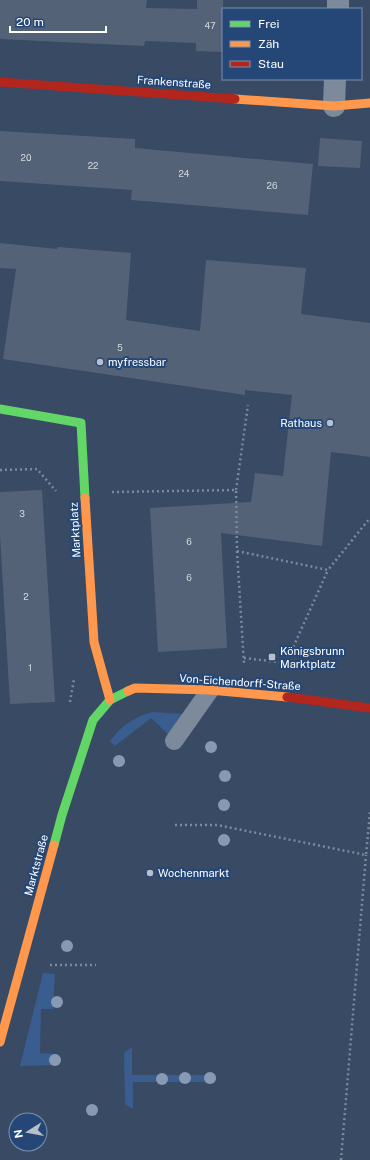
<svg xmlns="http://www.w3.org/2000/svg" width="370" height="1160" viewBox="0 0 370 1160" font-family="'Public Sans',sans-serif">
<style>
.green{fill:#395d8e}
.building{fill:#536277}
.lines{fill:none;stroke-linecap:round;stroke-linejoin:round}
.path{stroke:#7c8a9b;stroke-width:2.5;stroke-dasharray:2 3;stroke-linecap:butt}
.lane{stroke:#7c8a9b;stroke-width:18}
.street{stroke:#7c8a9b;stroke-width:22}
.fast{stroke:#63d668;stroke-width:9}
.slow{stroke:#ff974d;stroke-width:9}
.jam{stroke:#b3261e;stroke-width:9}
.tree{fill:#889ab3}
.poi-dot{fill:#b9c0c9;stroke:#254777;stroke-width:1.5}
.labels{text-anchor:middle;stroke-width:4;stroke-linejoin:round;paint-order:stroke}
.number-label{font-size:9px;fill:#d4d8dd}
.street-label{font-size:11px;fill:#fff;stroke:#254777}
.poi-label{font-size:11px;fill:#fff;stroke:#254777;text-anchor:start}
</style>
<rect width="100%" height="100%" fill="#384a64"/>
<path class="green" d="M152,712L184,714L169,735L151,718L115,746L110,741C121,726 134,717 152,712Z
M43,973L55,974L53,1009H41L40,1053L58,1054V1065L20,1066Z
M132,1047V1075H216V1082H133V1109L126,1105L125,1102L124,1055L125,1052Z"/>
<path class="building" d="M0,0H147L146,8L197,9V0H223V52L196,51V43L145,41L144,46L0,39Z
M0,131L135,139V148L313,164L308,215L131,200L132,190L0,181Z
M320,138L362,141L360,168L318,166Z
M0,243L57,249L58,247L131,253L126,320L200,331L206,260L306,268L301,314L370,323V457L331,452L322,546L221,533L227,648L158,652L150,508L251,502L255,473L283,476L292,395L245,390V395L3,359L16,269L0,268Z
M42,490L55,702L10,704L0,535V492Z"/>
<g class="lines">
<path class="path" d="M0,470L37,469L56,491
M236,490L248,405
M112,492L236,490L237,551L244,664
M237,551L328,570L370,518
M244,658L286,663L328,570
M70,702L74,679
M175,825H217L366,855L370,812
M50,965H96
M341,1160L366,855"/>
<path class="lane" d="M174,741L210,690"/>
<path class="street" d="M338,9V0
M334,106L335,79"/>
<path class="fast" d="M0,409L81,423L85,498
M54,845L62,815L93,720L110,700L128,691"/>
<path class="slow" d="M235,99L334,106L370,103
M85,498L94,642L110,700
M128,691L135,688L210,690L287,697
M0,1042L54,845"/>
<path class="jam" d="M0,82L235,99
M287,697L370,708"/>
</g>
<g class="tree">
<circle cx="211" cy="747" r="6"/>
<circle cx="119" cy="761" r="6"/>
<circle cx="225" cy="776" r="6"/>
<circle cx="224" cy="805" r="6"/>
<circle cx="224" cy="840" r="6"/>
<circle cx="67" cy="946" r="6"/>
<circle cx="57" cy="1002" r="6"/>
<circle cx="55" cy="1060" r="6"/>
<circle cx="185" cy="1078" r="6"/>
<circle cx="210" cy="1078" r="6"/>
<circle cx="162" cy="1079" r="6"/>
<circle cx="92" cy="1110" r="6"/>
</g>
<g class="poi-dot">
<circle cx="100" cy="362" r="4"/>
<circle cx="330" cy="423" r="4"/>
<rect x="268" y="653" width="8" height="8" rx="2"/>
<circle cx="150" cy="873" r="4"/>
</g>
<g class="labels">
<g class="number-label">
<text x="210" y="29">47</text>
<text x="26" y="161">20</text>
<text x="93" y="169">22</text>
<text x="184" y="177">24</text>
<text x="272" y="189">26</text>
<text x="120" y="351">5</text>
<text x="22" y="517">3</text>
<text x="189" y="545">6</text>
<text x="189" y="581">6</text>
<text x="26" y="600">2</text>
<text x="30" y="671">1</text>
</g>
<g class="street-label">
<text transform="translate(174 82) rotate(4)" y="4">Frankenstraße</text>
<text transform="translate(75 530) rotate(-93)" y="4">Marktplatz</text>
<text transform="translate(240 682) rotate(4)" y="4">Von-Eichendorff-Straße</text>
<text transform="translate(36 865) rotate(-75)" y="4">Marktstraße</text>
</g>
<g class="poi-label">
<text x="108" y="366">myfressbar</text>
<text x="322" y="427" text-anchor="end">Rathaus</text>
<text x="280" y="655">Königsbrunn<tspan x="280" dy="13">Marktplatz</tspan></text>
<text x="158" y="877">Wochenmarkt</text>
</g>
</g>
<rect x="222" y="8" width="140" height="72" fill="#254777" stroke="#7c91ad"/>
<rect x="230" y="21" width="20" height="6" fill="#63d668" stroke="#7c91ad"/>
<text x="258" y="28" font-size="12" fill="#ffffff">Frei</text>
<rect x="230" y="41" width="20" height="6" fill="#ff974d" stroke="#7c91ad"/>
<text x="258" y="48" font-size="12" fill="#ffffff">Zäh</text>
<rect x="230" y="61" width="20" height="6" fill="#b3261e" stroke="#7c91ad"/>
<text x="258" y="68" font-size="12" fill="#ffffff">Stau</text>
<g transform="translate(28 1132) rotate(259)"><circle r="19" fill="#254777" stroke="#7c91ad"/>
<path d="M0-3L7 15L0 10L-7 15Z" fill="#b9c0c9"/>
<text y="-6" font-size="11" font-weight="bold" text-anchor="middle" fill="#ffffff">N</text>
</g>
<path d="M10 26v6h96v-6" fill="none" stroke="#ffffff" stroke-width="2"/>
<text x="16" y="26" font-size="12" fill="#ffffff" stroke="#254777" stroke-width="3" paint-order="stroke">20 m</text>
</svg>
